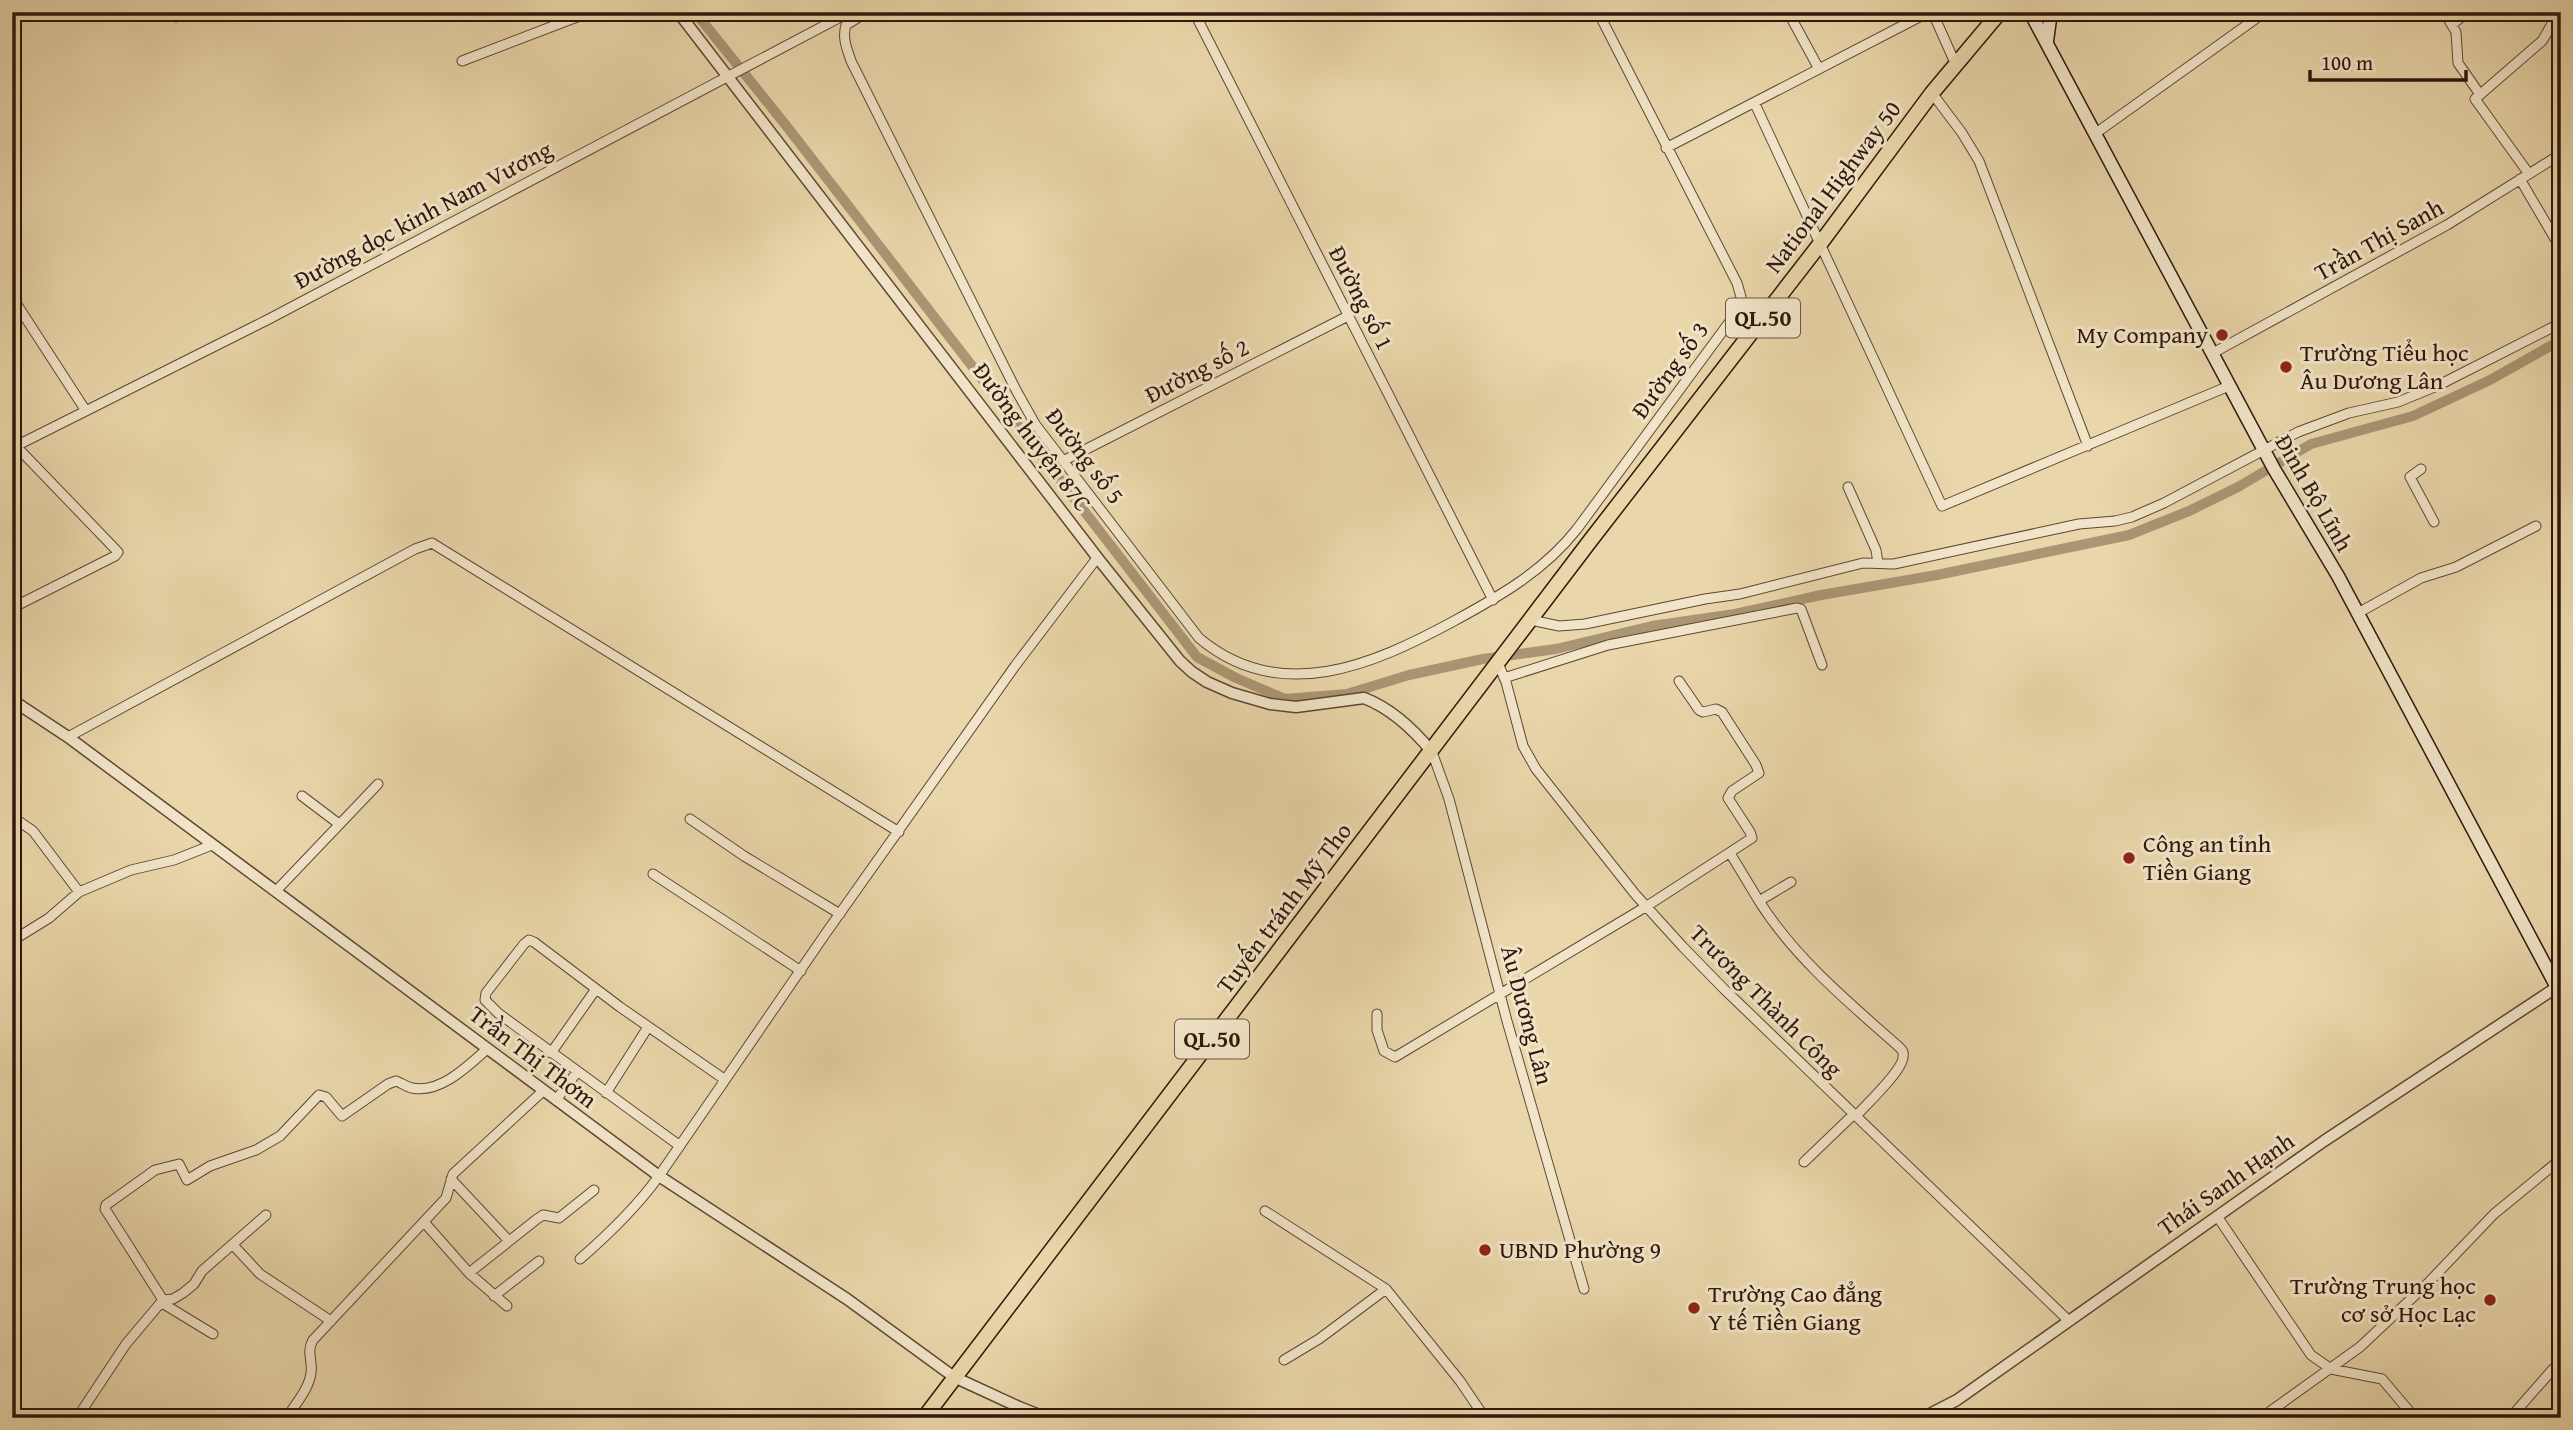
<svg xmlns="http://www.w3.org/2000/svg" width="2573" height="1430" viewBox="0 0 2573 1430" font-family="'Gentium Book Plus',serif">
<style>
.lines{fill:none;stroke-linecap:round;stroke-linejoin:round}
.canal{stroke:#aa9574;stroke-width:10}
.minor-casing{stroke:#5e4734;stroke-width:11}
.tertiary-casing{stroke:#5e4734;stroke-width:13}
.secondary-casing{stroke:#2f170c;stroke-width:15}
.trunk-casing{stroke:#2f170c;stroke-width:17}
.minor{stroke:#f1e4c8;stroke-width:9}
.tertiary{stroke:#f1e4c8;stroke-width:10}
.secondary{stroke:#f1e4c8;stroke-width:12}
.trunk{stroke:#e9d6aa;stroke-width:14}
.poi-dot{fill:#8f2418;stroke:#f1e4c8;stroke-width:2.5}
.labels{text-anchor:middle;stroke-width:6;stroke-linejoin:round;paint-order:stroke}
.shield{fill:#f1e4c8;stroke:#695444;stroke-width:2}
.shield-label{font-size:23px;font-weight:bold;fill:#2f170c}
.street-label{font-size:24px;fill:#2f170c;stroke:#f1e4c8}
.poi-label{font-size:24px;fill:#2f170c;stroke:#f1e4c8;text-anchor:start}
</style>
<rect width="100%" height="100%" fill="#e9d6aa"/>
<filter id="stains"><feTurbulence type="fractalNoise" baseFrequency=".00286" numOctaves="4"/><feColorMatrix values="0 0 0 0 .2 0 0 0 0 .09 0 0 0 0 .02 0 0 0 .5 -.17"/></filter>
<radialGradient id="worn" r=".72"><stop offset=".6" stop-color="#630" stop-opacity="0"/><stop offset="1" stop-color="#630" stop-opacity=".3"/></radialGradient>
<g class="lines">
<path class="canal" d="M695,12L788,128L1197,657L1236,678L1285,699L1347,694L1409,675L1483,659L1556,649L1652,626L1735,614L1821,595L1937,575L2129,535L2189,511L2238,487L2311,444L2413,416L2490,380L2561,340"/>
<g class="minor-casing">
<path id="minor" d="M174,12L176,17
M867,12L846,25C842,38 847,49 851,61L1016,390L1035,424L1199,638C1280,706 1373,665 1454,621C1500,596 1544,571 1577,529L1739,309L1741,297L1737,283L1598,12
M1194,12L1493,600
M1788,12L1819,69
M2444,12L2456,32L2458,63L2479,93
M2453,24L2467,12
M462,61L590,12
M1932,93L1962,133L1979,161L2088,446
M1755,104L1942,506L2229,386
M2096,133L2265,12
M1666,148L1927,13L1935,18L1956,65
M2529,174L2475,99L2542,41C2549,31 2551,21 2561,13
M2520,179L2561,249
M12,297L86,411
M2213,353L2447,225L2561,154
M12,448L269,319L850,12
M1063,461L1348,316
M2421,469L2410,477L2434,522
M1848,487L1876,550L1878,563
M12,608L115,556L118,552L16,446
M2358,613L2421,578L2456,567L2536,526
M1531,620L1559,626L1585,624L1705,599L1740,594L1863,563L1894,564L2079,524L2115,521L2132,517L2164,503L2298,432L2349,413L2398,402L2437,386L2561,323
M1498,663L1506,682L1523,746L1536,769L1635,894L1683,947L1724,989L2069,1321
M1504,678L1608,645L1797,608L1801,609L1822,665
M68,737L415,549L432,543L899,832
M1432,752L1449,799L1507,1021L1584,1289
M302,796L339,824
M690,819L744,856L840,914
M12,823L20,822L33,831L79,892
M1730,853L1759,901
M653,874L801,971
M1791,882L1759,901C1795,958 1848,1002 1898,1046C1902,1050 1904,1051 1903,1057C1903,1070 1866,1105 1856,1116
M276,891L378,784
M12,941L49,918L79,892L131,870L174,860L212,845
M1377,1014V1030L1384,1051L1395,1057L1647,906L1752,838L1750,832L1728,798L1732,791L1759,773L1756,765L1722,712L1716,709L1703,712L1699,710L1679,681
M551,1053L596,989
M606,1093L648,1027
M556,1100L577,1072
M680,1146L498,1013L485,1000L486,993L524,944L529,940L534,942L620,1007L724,1079
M1804,1162L1854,1114
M451,1179L509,1241
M1265,1211L1386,1289L1460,1381L1485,1418
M2217,1216L2311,1355L2331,1369L2382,1379L2415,1418
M424,1222L469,1273L507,1306
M234,1246L260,1274L331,1321
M580,1259C610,1233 636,1208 659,1176L826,933L1015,666L1097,558
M469,1273L537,1219L543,1215L559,1218L594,1190
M494,1296L539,1261
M163,1300L173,1299L183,1293L194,1284L202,1271L266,1215
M162,1303L213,1334
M1284,1360L1319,1339L1386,1289
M77,1418L126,1344L163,1300L105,1209L106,1205L155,1170L179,1164L187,1180L210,1166L256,1150L280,1136L319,1095L326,1097L342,1116L388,1084L396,1081C402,1083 406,1087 412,1088C440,1094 468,1066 487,1049
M287,1418C295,1404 309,1389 311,1373C313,1361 306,1352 313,1340L446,1198L453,1174L543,1091
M2261,1418L2360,1347L2428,1283L2494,1214L2561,1159
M2510,1418L2553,1369"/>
</g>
<g class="tertiary-casing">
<path id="tertiary" d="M678,12L1100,561L1180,661L1192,672L1207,682L1232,693L1270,704L1296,707L1364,698C1390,708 1414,730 1432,752
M12,700L68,737L659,1176L847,1299L954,1377L1019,1407L1047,1418
M1922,1418L1957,1400L2324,1141L2557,987"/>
</g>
<g class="secondary-casing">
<path id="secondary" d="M2030,12L2274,469L2338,576L2561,995
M2047,41L2051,12"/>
</g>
<g class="trunk-casing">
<path id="trunk" d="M924,1418L1590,541L1820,244L1932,93L2000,12"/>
</g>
<use href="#minor" class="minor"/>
<use href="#tertiary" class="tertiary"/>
<use href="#secondary" class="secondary"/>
<use href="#trunk" class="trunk"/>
</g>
<g class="poi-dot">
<circle cx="2222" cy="335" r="7"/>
<circle cx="2286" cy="367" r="7"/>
<circle cx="2129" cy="858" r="7"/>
<circle cx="1485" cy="1250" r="7"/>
<circle cx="2490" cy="1300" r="7"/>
<circle cx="1694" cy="1308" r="7"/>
</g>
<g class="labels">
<g class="shield">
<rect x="1726" y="298.5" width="74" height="39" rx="5"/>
<rect x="1175" y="1019.5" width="74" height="39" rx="5"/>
</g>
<g class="shield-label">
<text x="1763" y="326">QL.50</text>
<text x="1212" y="1047">QL.50</text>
</g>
<g class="street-label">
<text transform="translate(1833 187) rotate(-53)" y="8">National Highway 50</text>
<text transform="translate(423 215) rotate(-28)" y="8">Đường dọc kinh Nam Vương</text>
<text transform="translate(2379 240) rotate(-29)" y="8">Trần Thị Sanh</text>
<text transform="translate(1361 298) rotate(63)" y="8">Đường số 1</text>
<text transform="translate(1670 370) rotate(-54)" y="8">Đường số 3</text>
<text transform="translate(1197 371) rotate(-27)" y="8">Đường số 2</text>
<text transform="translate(1032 437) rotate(53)" y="8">Đường huyện 87C</text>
<text transform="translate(1085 456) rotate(53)" y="8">Đường số 5</text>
<text transform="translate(2314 493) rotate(60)" y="8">Đinh Bộ Lĩnh</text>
<text transform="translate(1284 908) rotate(-53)" y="8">Tuyến tránh Mỹ Tho</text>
<text transform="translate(1766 1001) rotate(45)" y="8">Trương Thành Công</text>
<text transform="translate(1527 1015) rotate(75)" y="8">Âu Dương Lân</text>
<text transform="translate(533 1057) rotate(37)" y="8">Trần Thị Thơm</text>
<text transform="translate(2226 1184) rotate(-35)" y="8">Thái Sanh Hạnh</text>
</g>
<g class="poi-label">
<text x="2208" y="343" text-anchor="end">My Company</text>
<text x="2300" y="361">Trường Tiểu học<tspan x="2300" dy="28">Âu Dương Lân</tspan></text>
<text x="2143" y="852">Công an tỉnh<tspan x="2143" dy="28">Tiền Giang</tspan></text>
<text x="1499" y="1258">UBND Phường 9</text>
<text x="2476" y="1294" text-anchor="end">Trường Trung học<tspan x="2476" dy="28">cơ sở Học Lạc</tspan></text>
<text x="1708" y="1302">Trường Cao đẳng<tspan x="1708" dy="28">Y tế Tiền Giang</tspan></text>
</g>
</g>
<rect width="2573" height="1430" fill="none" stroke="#e9d6aa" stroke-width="42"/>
<rect x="14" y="14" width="2545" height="1402" fill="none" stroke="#2f170c" stroke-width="3.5"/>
<rect x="21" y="21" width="2531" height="1388" fill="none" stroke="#2f170c" stroke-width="2"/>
<path d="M2310 70v10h156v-10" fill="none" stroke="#2f170c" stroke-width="3.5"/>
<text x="2321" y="70" font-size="21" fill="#2f170c" stroke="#f1e4c8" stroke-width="5" paint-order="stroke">100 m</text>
<rect width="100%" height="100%" filter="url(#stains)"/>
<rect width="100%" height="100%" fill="url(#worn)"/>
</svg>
